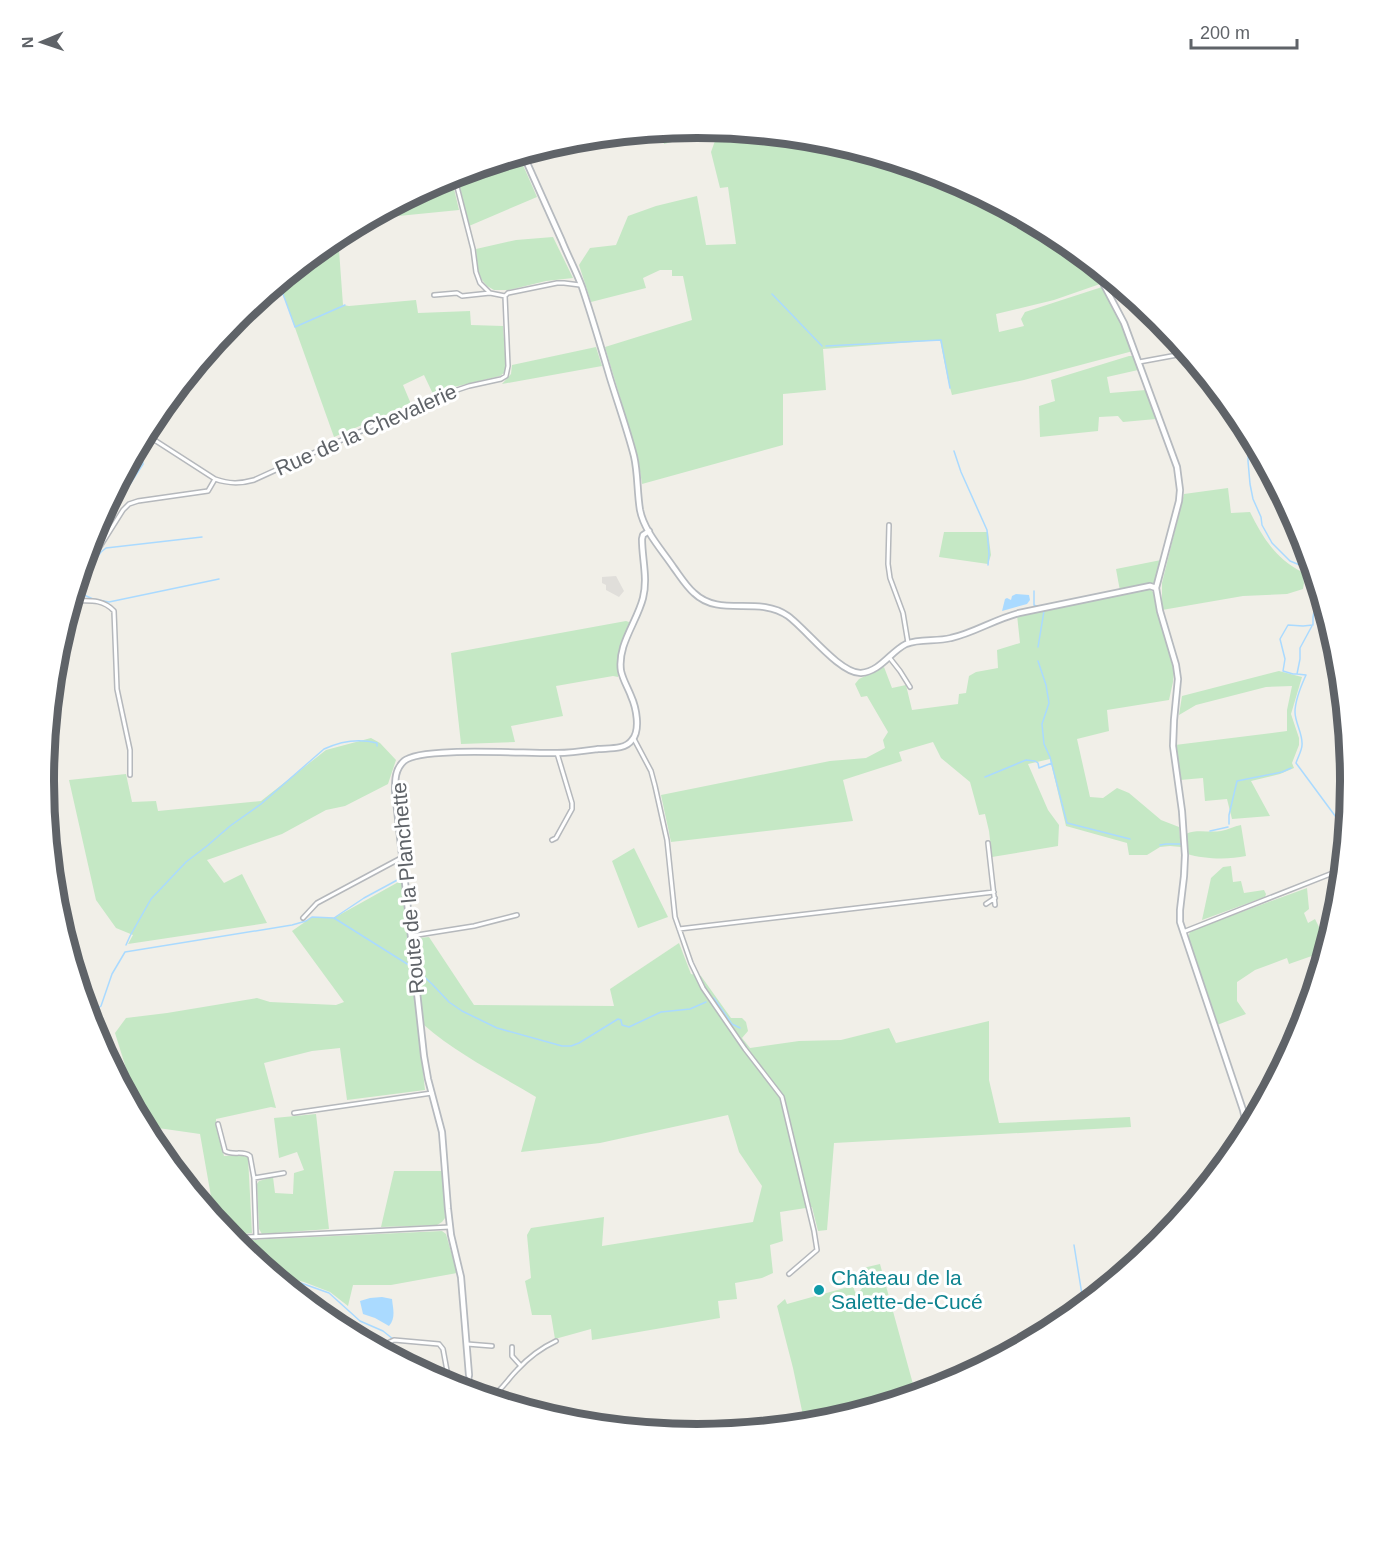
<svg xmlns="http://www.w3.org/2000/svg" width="1395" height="1563" viewBox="0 0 1395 1563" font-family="Helvetica,sans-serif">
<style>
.industrial{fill:#e0deda}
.green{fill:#c5e8c5}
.water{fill:#aadaff}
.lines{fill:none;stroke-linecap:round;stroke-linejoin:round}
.stream{stroke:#aadaff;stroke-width:1.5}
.street-casing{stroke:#b5b8bc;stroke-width:6}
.secondary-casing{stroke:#b6babf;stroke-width:8}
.street{stroke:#fff;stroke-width:3}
.secondary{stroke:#fff;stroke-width:4.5}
.rail{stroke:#b6b7b8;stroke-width:1.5;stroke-dasharray:1.5 8;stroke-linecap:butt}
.street-bridge-casing{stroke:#b5b8bc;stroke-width:6;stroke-linecap:butt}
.street-bridge{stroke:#fff;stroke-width:3}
.culture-dot{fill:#0f9aa8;stroke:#fff;stroke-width:2}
.labels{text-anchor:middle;stroke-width:6;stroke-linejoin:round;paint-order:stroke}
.street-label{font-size:21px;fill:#5f6368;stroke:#fff}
.culture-label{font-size:21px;fill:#0d838f;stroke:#fff;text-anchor:start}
.rim{fill:none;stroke:#5f6368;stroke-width:8}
</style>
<rect width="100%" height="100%" fill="#f1efe8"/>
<path class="industrial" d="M616,576L624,591L619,597L606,590V585L602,583V577Z"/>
<path class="green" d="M698,128L825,140L948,177L1061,238L1094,265L1100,284L1054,300L996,314L999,332L1024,326L1021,319L1025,312L1102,287L1119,318L1133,351L1024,380L952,395L948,380L940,340L823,349L826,390L783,394V445L642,484L638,458L605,347L692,320L683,276H672V270H660L643,278L646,288L591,302L579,265L590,248L616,245L628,216L656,206L697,196L706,245L736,244L728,187L720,188L711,152L716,138L692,141L690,137L664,144L661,131Z
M519,156L537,197L469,226L457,174Z
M451,176L459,210L368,219L448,177Z
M338,236L343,305L349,306L416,300L418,313L470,311L471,325L503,326L506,367L504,373L500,376L454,387L433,394L424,375L403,385L411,404L334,437L279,283Z
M553,237L573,278L546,281L509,290H494L487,286L482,280L478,271L476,249L516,240Z
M596,347L602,366L502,384L511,374L512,365Z
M1129,356H1134L1138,370L1107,377L1110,393L1146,390L1156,419L1123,422L1118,416L1099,417L1098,431L1040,437L1039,406L1055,401L1051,380Z
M1228,488L1231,513L1250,512C1263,538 1275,558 1302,572L1304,583L1303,589L1287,594L1243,596L1162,610V583L1184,494Z
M944,532H988L991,555L988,564L939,557Z
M1161,560V563L1156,582L1150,585L1120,591L1116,569Z
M1150,589L1153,592L1174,672L1173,682L1169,700L1107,710L1109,731L1077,739L1090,797L1103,798L1117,788L1129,793L1161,820L1179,827L1181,847L1170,846L1160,847L1147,855H1129L1127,843L1066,826L1050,759L1028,764L1048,810L1059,825L1058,846L992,857L989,831L985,814L979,815L970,782L941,758L933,742L899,752L902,761L843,780L853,821L671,842L661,795L830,761L866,758L885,748L883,740L888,732L867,696L861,697L855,684L859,679L884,667L892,688L906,685L912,710L958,704L959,694L966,693L969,676L976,672L998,668L997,650L1020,643L1017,615Z
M626,621L632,623C622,644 617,653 618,677L613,676L556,686L563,716L511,726L515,742L461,744L451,653Z
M1279,671L1302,677L1291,714L1299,738V745L1292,763L1294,768L1280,774L1251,781L1270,816L1232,819L1227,799L1205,801L1203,778L1180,780L1175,745L1287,731V710L1292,686L1266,687L1196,705L1179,715L1182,696Z
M371,738L380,743L396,760L388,784L345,806L326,810L282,834L207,860L224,883L242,874L267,923L128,944L133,935L116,928L96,900L69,780L126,774L132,802L156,801L158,811L261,801L326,750Z
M1241,825L1246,856C1228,860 1204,859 1187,854L1186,834C1196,829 1210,833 1221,831C1228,830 1234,826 1241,825Z
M634,848L668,917L638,928L612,861Z
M1231,866L1233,882L1241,881L1244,893L1264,890L1266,894L1265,897L1202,920L1211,878L1223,867Z
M402,880L425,1090L347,1100L340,1048L312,1051L264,1063L276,1108L271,1107L216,1119V1127L224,1156L239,1155L248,1157L252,1233L244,1234L236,1238L227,1234L215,1219L200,1134L144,1126L115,1033L126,1018L167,1013L257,998L270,1002L336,1005L344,1002L292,931L312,917L334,918Z
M1307,888L1309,909L1304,913L1308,923L1315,919L1328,945L1326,951L1289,964L1287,958L1255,970L1237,982V1001L1246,1014L1217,1025L1188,939L1190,931Z
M429,937L474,1005L614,1006L610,989L679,943L691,974L701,976L731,1018H742L746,1022L748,1031L742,1038L750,1048L799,1041L841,1040L889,1028L896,1043L989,1021V1080L999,1123L1130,1117L1131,1127L834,1143L827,1230L818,1231L812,1207L780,1212L783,1241L770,1245L773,1273L762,1278L735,1283L737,1299L718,1301L720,1318L592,1340L591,1329L555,1339L551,1315H532L525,1281L531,1278L527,1235L531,1228L604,1217L602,1246L753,1222L762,1186L739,1152L728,1115L600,1143L521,1152L536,1097C498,1074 457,1054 424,1025L415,942L418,938Z
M316,1114L329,1229L262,1234L259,1229L257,1184L259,1181L273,1177L275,1193L293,1194L294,1173L304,1170L297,1152L279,1158L274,1118Z
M394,1171H442L445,1218L442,1222L437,1225L381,1227Z
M442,1231L446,1234L457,1273L391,1285H353L348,1306L330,1292L304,1282L272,1274L243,1250L244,1242L250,1240Z
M880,1264L916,1395L825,1423L805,1425L793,1368L777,1306L785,1299L787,1304L848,1287L847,1274L852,1272L855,1281L853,1286L855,1292L860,1291L870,1277L863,1268Z"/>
<path class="water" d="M1016,594L1029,595L1030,600L1027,604L1002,611L1005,599L1007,598L1011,600L1012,596Z
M382,1297L392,1299C393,1309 396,1318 389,1326L375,1318L363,1314L360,1301L370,1298Z"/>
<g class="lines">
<path class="stream" d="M279,283L295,327L345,305
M772,294L822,346
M241,315L244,312
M826,346L941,340L950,388
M158,432L226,330
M1249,433L1248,461L1250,484L1253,499L1261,517L1262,525L1272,543L1290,561L1307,568L1312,573L1313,594L1315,596L1316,602L1313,617V624L1300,648V659L1297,674L1306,675C1301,686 1295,700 1295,712C1295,723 1303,734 1302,745C1302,750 1298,757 1296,763L1347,832
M954,451L961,472L987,530L989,554L988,565
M98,534L143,464L142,455L147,447
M86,555L89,553L94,541
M77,584L101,552L106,548L202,537
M75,591L93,599L109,602L219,579
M1034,591V605L1036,606H1043
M1038,647L1044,611
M1038,661L1046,685L1049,703L1042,724L1044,744L1050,757L1067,823L1130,839
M1296,674H1293L1283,671L1285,659L1280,639L1288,625L1303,626L1313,625
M985,777L1026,760L1035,761L1038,763L1039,768L1052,763
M1229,824V815L1237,781L1282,772L1291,768
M1210,831L1228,827
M1160,845L1166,844H1181
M407,867L414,864
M334,918L364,898L401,878L400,869L401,868
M126,945L130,936L151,899L186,862L207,846L230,826L261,804L324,749C341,741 358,738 377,743V746
M418,971L432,984L449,1002L462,1011L497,1028L562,1046H571L579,1043L618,1019L621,1020L622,1025L629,1027L661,1012L690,1009L706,1002
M714,998L732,1024L740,1028
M88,1014L94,1011L101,1006L112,974L125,952L292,925L306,921L312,917L334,918L412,967
M223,1229L239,1236L238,1242
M1074,1245L1084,1307
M274,1276L284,1277L329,1293L360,1321L383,1331L393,1339"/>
<g class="street-casing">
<path id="street" d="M454,175L473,249L476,272L480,283L490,293L505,296L508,293L557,283H564L580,285
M434,295L457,293L462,296L490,293
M1139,362L1188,353
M156,441L215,479C229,484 240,484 254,480L436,397L469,386L501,379L506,376L508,366L505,296
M889,525L888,564L890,578L903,613L908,643
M83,564L96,553L123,510L129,504L138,501L208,491L215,479
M72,601C88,601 102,598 114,611L117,689L130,750V775
M889,657L900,671L910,687
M634,739L651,771L655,786L667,840L675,917L691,963L703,988L745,1049L782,1097L814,1231L817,1250L789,1274
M552,840L556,838L572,809V803L557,753
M988,843L995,905
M986,904L995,898
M303,918L317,903L401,858
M679,929L994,892
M1183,932L1343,869
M411,936L474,926L517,915
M294,1113L432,1093
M218,1124L225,1151C233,1156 243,1150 250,1156L254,1178
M256,1237L254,1178L284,1173
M239,1247L244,1239L248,1237L450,1227
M467,1344L492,1346
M512,1347V1356L521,1366
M377,1348L394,1340L439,1344L443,1349L450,1387
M469,1375L471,1393
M500,1391L508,1404
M489,1398C501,1392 507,1380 517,1370C528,1358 541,1348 556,1341"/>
</g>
<g class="secondary-casing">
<path id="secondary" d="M523,154C536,183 549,212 562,241C568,256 576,271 582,287C592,317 601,347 610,378C618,404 627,429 634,456C638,473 637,492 640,510C644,531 662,550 674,568C680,576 686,586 694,593C720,618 758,595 788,616C806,629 840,674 861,673C881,671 890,652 906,644C920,638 936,642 951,638C974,633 995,619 1019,613L1150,586L1156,588L1160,611L1176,665L1178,679L1174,720L1173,746L1182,811L1185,855L1184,876L1180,910V922L1243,1110L1248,1133
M1098,268L1104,285L1124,323L1177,467L1180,490L1179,501L1156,588
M469,1375L461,1277L451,1235L448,1209L442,1132L428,1079L424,1056L395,791C395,780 395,769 404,761C420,746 529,754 557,753C571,753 584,751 598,749C609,748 625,750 632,740C641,730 636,707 631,696C628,688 623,680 621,671C617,645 637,622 643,598C648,578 642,559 642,539L643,535L649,531"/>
</g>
<use href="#street" class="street"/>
<use href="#secondary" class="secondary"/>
<path class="rail" d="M123,475L191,372"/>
<g class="street-bridge-casing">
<path id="street-bridge" d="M145,434L156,441"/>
</g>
<use href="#street-bridge" class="street-bridge"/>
</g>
<circle class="culture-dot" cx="819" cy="1290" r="6"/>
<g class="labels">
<g class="street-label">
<text transform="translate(366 430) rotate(-24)" y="7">Rue de la Chevalerie</text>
<text transform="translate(408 888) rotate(-95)" y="7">Route de la Planchette</text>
</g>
<g class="culture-label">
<text x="831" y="1285">Château de la<tspan x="831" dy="24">Salette-de-Cucé</tspan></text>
</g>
</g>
<path d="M0 0H1395V1563H0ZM54 781a643 643 0 1 1 1286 0a643 643 0 1 1-1286 0Z" fill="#fff" fill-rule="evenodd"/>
<path class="rim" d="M54 781a643 643 0 1 1 1286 0a643 643 0 1 1-1286 0Z"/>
<g transform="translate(42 42) rotate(268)" stroke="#ffffff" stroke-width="4.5" paint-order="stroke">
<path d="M0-4.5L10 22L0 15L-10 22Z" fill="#5f6368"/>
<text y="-9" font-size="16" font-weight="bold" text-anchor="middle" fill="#5f6368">N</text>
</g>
<path d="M1191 39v9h106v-9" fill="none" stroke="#5f6368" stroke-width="3"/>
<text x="1200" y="39" font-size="18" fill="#5f6368" stroke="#ffffff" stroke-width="4.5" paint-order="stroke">200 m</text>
</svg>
